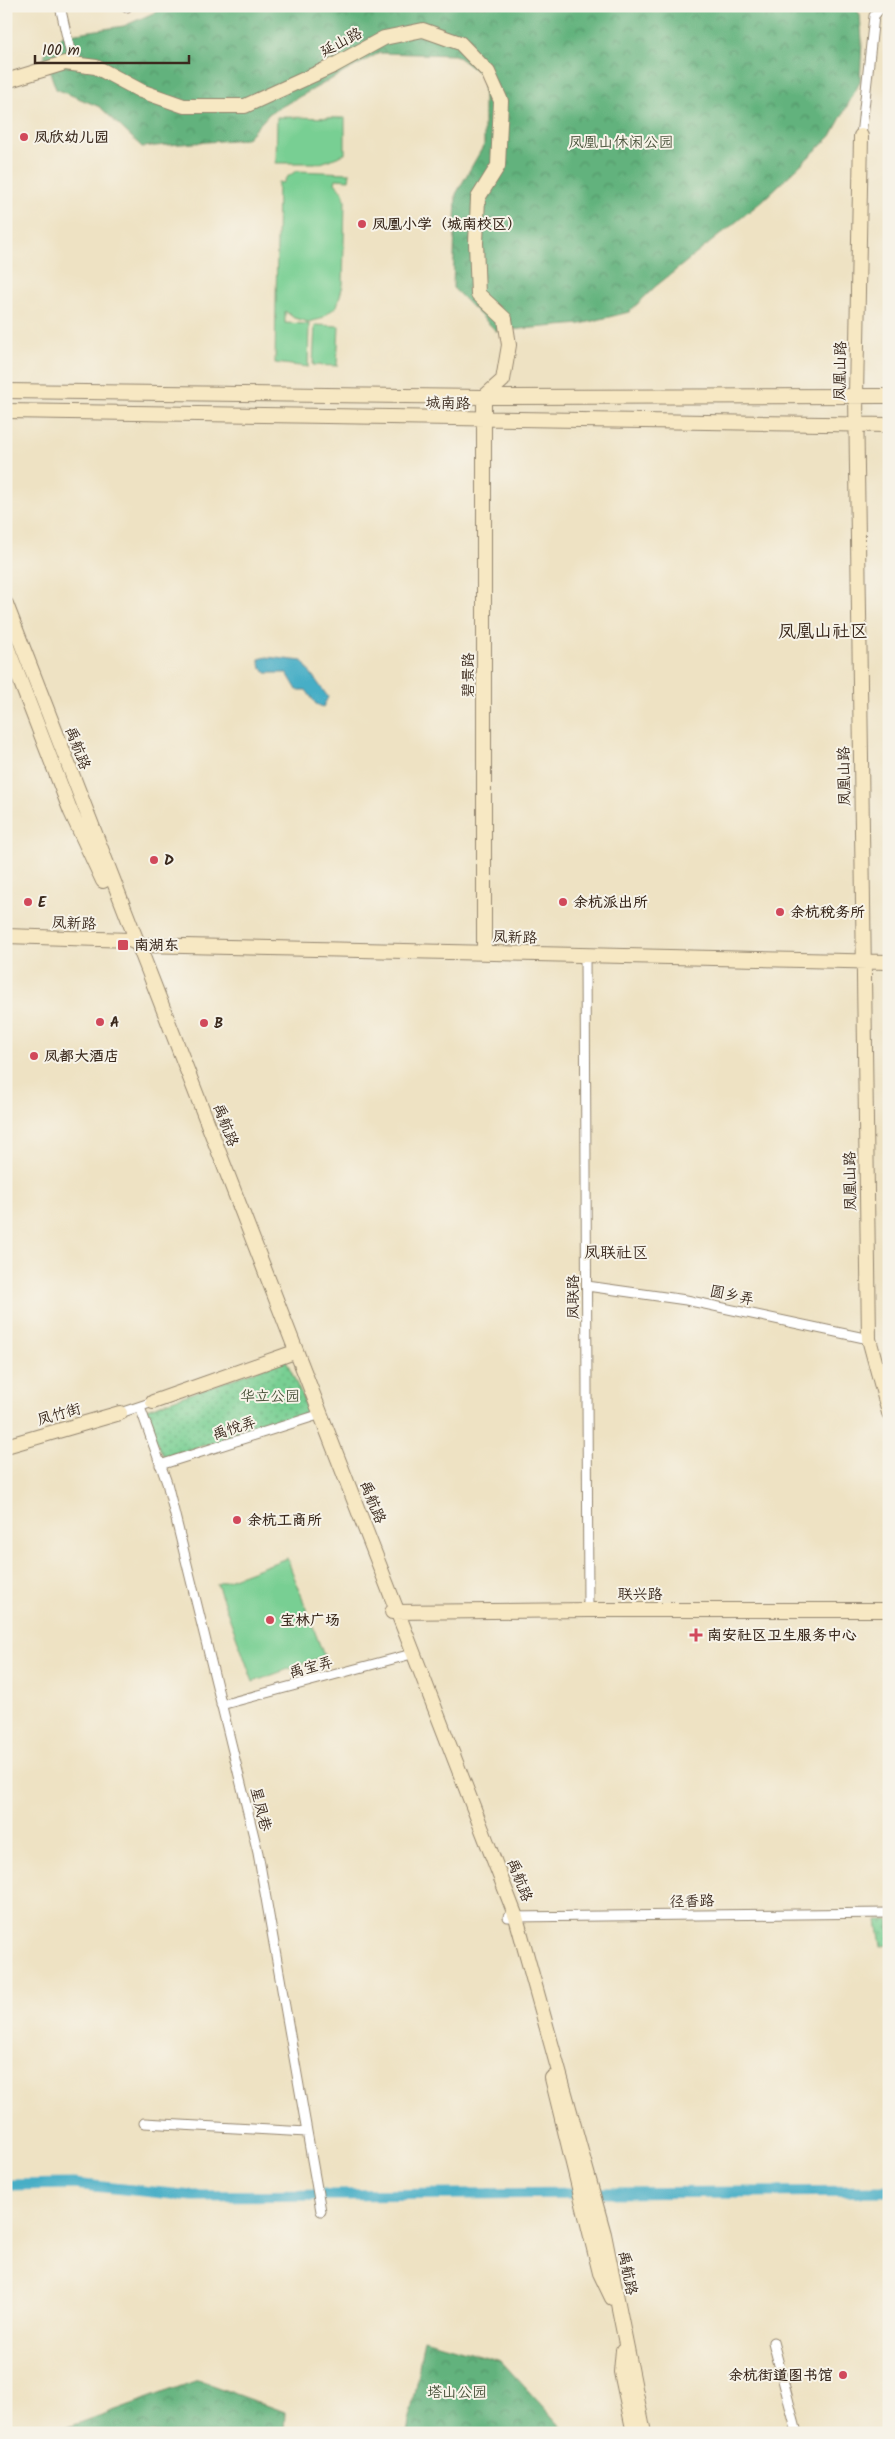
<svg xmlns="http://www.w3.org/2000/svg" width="895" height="2439" viewBox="0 0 895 2439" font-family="Kalam,'LXGW WenKai TC',sans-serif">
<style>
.grass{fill:url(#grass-dots);stroke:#5a7c58}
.forest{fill:url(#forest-crowns);stroke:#4e6e4e}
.garden{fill:#78cf93;stroke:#5a7c58}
.water{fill:#47aec6;stroke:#416c72}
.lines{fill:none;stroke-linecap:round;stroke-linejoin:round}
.canal{stroke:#47aec6;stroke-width:11}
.street-casing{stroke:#948670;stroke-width:11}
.secondary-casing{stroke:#948670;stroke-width:16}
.street{stroke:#fff;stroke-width:9}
.secondary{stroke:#f7e8c3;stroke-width:14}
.poi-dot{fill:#d1495b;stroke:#f7f3e8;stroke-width:2}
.labels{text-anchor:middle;stroke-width:4;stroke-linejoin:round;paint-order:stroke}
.street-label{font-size:15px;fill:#3b2a1e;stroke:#f7f3e8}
.poi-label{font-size:15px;font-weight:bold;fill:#3b2a1e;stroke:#f7f3e8;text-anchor:start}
.park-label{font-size:15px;fill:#4a533b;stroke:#f7f3e8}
.neighbourhood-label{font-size:16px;fill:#3b2a1e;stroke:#f7f3e8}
.quarter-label{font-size:18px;fill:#3b2a1e;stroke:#f7f3e8}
</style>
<defs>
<pattern id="grass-dots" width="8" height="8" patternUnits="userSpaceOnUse" patternTransform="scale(1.25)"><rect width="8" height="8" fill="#78cf93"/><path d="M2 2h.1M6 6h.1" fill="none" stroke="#64a877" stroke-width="1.8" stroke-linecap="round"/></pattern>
<pattern id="forest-crowns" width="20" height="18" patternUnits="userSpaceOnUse" patternTransform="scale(1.25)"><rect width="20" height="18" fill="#62b27d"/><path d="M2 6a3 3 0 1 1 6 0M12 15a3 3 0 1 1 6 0" fill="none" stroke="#529166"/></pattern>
</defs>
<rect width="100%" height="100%" fill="#f7f3e8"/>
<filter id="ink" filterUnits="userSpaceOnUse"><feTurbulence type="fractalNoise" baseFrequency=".02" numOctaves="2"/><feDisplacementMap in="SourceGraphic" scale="10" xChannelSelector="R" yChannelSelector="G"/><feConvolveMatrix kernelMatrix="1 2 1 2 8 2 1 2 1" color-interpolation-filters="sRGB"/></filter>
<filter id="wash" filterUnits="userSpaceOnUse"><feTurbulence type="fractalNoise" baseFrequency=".0096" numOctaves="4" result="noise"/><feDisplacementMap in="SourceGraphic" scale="20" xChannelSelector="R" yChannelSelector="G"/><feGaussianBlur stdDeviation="1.12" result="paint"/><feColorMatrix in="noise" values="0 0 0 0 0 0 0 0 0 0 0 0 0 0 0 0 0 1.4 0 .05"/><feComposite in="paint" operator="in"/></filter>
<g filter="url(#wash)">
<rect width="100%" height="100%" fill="#eee2c3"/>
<path class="grass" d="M286,1360L310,1414L164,1457L141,1411Z
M877,1920H889V1945L881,1946Z"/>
<path class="forest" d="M169,6H855L860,15L862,41L860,82L831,136L761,202L656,286L629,312L581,324L496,331L453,288L456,194L484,145V76L455,55L379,53L270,113L246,139L142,147L100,107L56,89L44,55L63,35L124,26Z
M424,2339L501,2361L567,2433H407Z
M198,2380L285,2412L284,2433H52Z"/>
<path class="garden" d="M277,117L345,118V154L321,163H276Z
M296,171L350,173L349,180L336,179L335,183L343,192L345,200L343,285L337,306L321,319L308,322L294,318L285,311V323L309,324L308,367L275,363L278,182L283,183L286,178Z
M315,325L339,326L337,366L313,365Z
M287,1558L324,1656L253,1682L217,1584Z"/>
<path class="water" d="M267,657L302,661L328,697L323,707L316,704L306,690H297L287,673H266L261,668L259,659Z"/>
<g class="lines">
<path class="canal" d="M6,2185L73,2184L193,2196L889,2191"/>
</g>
</g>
<g filter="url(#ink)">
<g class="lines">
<g class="street-casing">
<path id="street" d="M60,6L73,64
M126,6L127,7
M861,136L874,16L882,6
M585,955L588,1610
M587,1286L686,1300L869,1339
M140,1407L167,1483L258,1853L321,2211
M120,1413L153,1402
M160,1465L315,1416
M221,1705L408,1655
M508,1917L889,1913
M144,2123L307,2132
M773,2342L797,2433"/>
</g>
<g class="secondary-casing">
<path id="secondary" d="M6,81L65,63L96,67L141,91L184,106H245L333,66L384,38L423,30L460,43L488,72L501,101L498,166L478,198L476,243L478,294L505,319L509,345L503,380L484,397V952
M861,136L856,395L869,1339L889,1413
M6,391L484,397L889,396
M6,411L889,425
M6,604L516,1917L604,2234L644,2433
M6,644L71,812L103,881
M6,936L130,940L140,945L889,962
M153,1402L289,1354
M6,1446L120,1413
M392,1612L588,1610H889
M552,2078L600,2273L612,2298
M623,2350L621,2372L634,2433"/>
</g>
<use href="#street" class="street"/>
<use href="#secondary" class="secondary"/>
</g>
</g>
<g class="poi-dot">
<circle cx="24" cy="137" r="5"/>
<circle cx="362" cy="224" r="5"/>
<circle cx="154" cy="860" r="5"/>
<circle cx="28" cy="902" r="5"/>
<circle cx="563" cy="902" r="5"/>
<circle cx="780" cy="912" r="5"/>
<rect x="117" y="939" width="12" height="12" rx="2.5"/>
<circle cx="100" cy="1022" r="5"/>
<circle cx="204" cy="1023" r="5"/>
<circle cx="34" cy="1056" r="5"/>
<circle cx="237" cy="1520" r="5"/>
<circle cx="270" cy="1620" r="5"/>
<path d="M693.5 1627.5h5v5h5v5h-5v5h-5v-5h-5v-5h5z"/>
<circle cx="843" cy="2375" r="5"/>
</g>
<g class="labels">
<g class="street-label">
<text transform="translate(341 42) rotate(-28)" y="5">延山路</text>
<text transform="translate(840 371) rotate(-89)" y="5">凤凰山路</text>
<text transform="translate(448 403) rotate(1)" y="5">城南路</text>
<text transform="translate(468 675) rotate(-90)" y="5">碧景路</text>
<text transform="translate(78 748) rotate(69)" y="5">禹航路</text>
<text transform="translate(844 776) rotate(-91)" y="5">凤凰山路</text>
<text transform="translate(74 923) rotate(2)" y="5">凤新路</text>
<text transform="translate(515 937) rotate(2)" y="5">凤新路</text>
<text transform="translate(226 1125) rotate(69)" y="5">禹航路</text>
<text transform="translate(850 1181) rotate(-91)" y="5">凤凰山路</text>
<text transform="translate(732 1295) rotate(12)" y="5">圆乡弄</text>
<text transform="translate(573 1297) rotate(-90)" y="5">凤联路</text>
<text transform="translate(59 1414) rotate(-16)" y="5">凤竹街</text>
<text transform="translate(234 1428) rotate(-18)" y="5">禹悦弄</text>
<text transform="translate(373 1502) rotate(68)" y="5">禹航路</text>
<text x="640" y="1599">联兴路</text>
<text transform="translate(311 1667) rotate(-15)" y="5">禹宝弄</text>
<text transform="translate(261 1809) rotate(76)" y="5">星凤巷</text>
<text transform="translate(520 1880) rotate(69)" y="5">禹航路</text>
<text transform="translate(692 1901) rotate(-1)" y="5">径香路</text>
<text transform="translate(628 2273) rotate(79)" y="5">禹航路</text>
</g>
<g class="poi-label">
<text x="34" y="142">凤欣幼儿园</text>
<text x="372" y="229">凤凰小学（城南校区）</text>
<text x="164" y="865">D</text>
<text x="38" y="907">E</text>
<text x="573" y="907">余杭派出所</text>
<text x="790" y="917">余杭税务所</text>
<text x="134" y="950">南湖东</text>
<text x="110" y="1027">A</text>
<text x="214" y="1028">B</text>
<text x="44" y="1061">凤都大酒店</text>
<text x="247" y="1525">余杭工商所</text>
<text x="280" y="1625">宝林广场</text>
<text x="707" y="1640">南安社区卫生服务中心</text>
<text x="833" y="2380" text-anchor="end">余杭街道图书馆</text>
</g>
<g class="park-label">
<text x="621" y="147">凤凰山休闲公园</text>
<text x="270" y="1401">华立公园</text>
<text x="457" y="2397">塔山公园</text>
</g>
<g class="neighbourhood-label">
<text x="616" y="1258">凤联社区</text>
</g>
<g class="quarter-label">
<text x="823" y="637">凤凰山社区</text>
</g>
</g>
<rect width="895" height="2439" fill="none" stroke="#f7f3e8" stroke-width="25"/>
<path d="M35 55v8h154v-8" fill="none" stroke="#3b2a1e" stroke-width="2.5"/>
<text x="42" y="55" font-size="15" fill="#3b2a1e" stroke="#f7f3e8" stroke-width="4" paint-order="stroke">100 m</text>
</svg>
